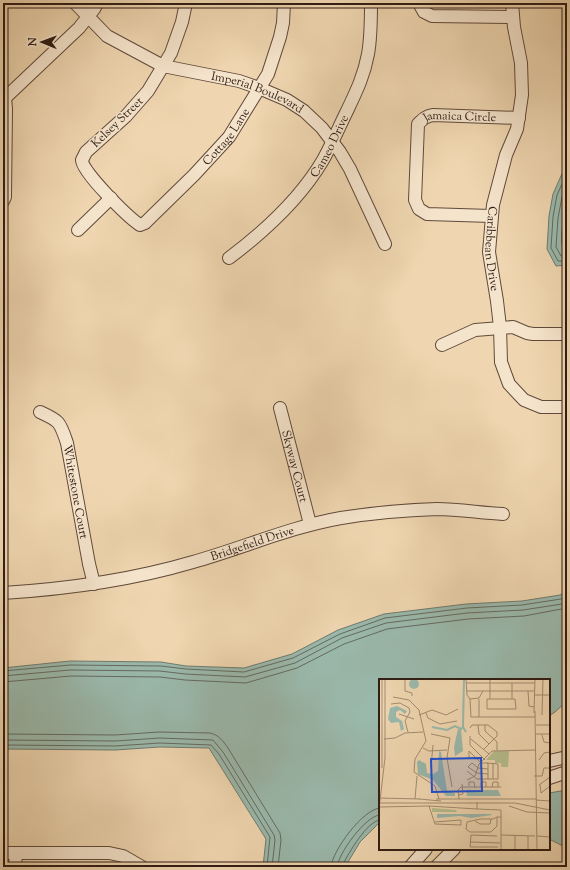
<svg xmlns="http://www.w3.org/2000/svg" width="570" height="870" viewBox="0 0 570 870" font-family="'Sorts Mill Goudy',serif">
<style>
.water{fill:#9ab9ac;stroke:#707a6f}
.lines{fill:none;stroke-linecap:round;stroke-linejoin:round}
.shore{stroke:#656a60;stroke-width:1}
.minor-casing{stroke:#604a3b;stroke-width:14}
.minor{stroke:#f5e4cc;stroke-width:12}
.labels{text-anchor:middle;stroke-width:3;stroke-linejoin:round;paint-order:stroke}
.street-label{font-size:12px;fill:#301c14;stroke:#f5e4cc}
.inset-river{fill:none;stroke:#9ab9ac;stroke-width:2}
.inset-road{fill:none;stroke:#a38c72;stroke-width:1}
.view{fill:#1d4ed8;fill-opacity:0.15;stroke:#1d4ed8;stroke-width:2}
.inset-edge{fill:none;stroke:#301c14;stroke-width:2}
</style>
<rect width="100%" height="100%" fill="#efd6b0"/>
<filter id="stains"><feTurbulence type="fractalNoise" baseFrequency=".005" numOctaves="4"/><feColorMatrix values="0 0 0 0 .2 0 0 0 0 .09 0 0 0 0 .02 0 0 0 .5 -.17"/></filter>
<radialGradient id="worn" r=".72"><stop offset=".6" stop-color="#630" stop-opacity="0"/><stop offset="1" stop-color="#630" stop-opacity=".3"/></radialGradient>
<path class="water" d="M567,160V265L556,266L547,249L549,216L553,194L565,167Z
M567,591V701L555,712L549,716V680H380V822L360,842L345,867H263L266,839L209,748L160,747L115,750L3,749V668L70,661L161,662L186,666L244,668L292,654L338,630L384,614L466,604L522,601L560,595Z
M567,790V848L549,839V793Z"/>
<g class="lines">
<path class="shore" d="M567,173L557,195L553,217L551,248L558,261H567
M567,185L562,197L558,218L556,247L561,256H567
M567,202C565,213 558,240 564,250H567
M3,671L70,665L161,666L186,669L244,672L293,658L340,634L385,618L467,608L522,605L561,599L567,596
M3,676L70,670L160,671L185,674L245,677L295,663L342,638L386,623L467,613L523,610L562,604L567,601
M3,682L71,676L160,677L185,680L246,683L297,668L344,644L387,629L468,619L524,616L567,608
M3,734L115,735L159,732L210,733C219,735 223,741 228,748L280,833L281,840L278,867
M3,740L115,741L160,738L213,740L223,752L274,835L275,840L272,867
M3,745L115,746L160,743L211,745L219,754L270,837L267,867
M331,867C332,851 363,809 380,808
M337,867C338,854 366,815 380,815
M342,867L343,864C349,853 367,821 380,820"/>
<g class="minor-casing">
<g id="minor">
<path id="s1" d="M75,3L107,36L163,66L239,81L259,88L287,100L304,111L322,128L340,152L350,169L385,244"/>
<path id="s2" d="M186,3L182,22L171,53L148,91L126,116L86,152L82,160C81,171 129,218 140,225L145,223L150,218L194,175L229,137L268,74L280,37L283,23L284,3"/>
<path d="M419,3L424,12L432,16L513,17"/>
<path id="s3" d="M512,3L514,27L521,63L522,95L517,129L506,155L493,205L489,252L497,301L500,327L501,362L509,384L524,400L541,407H567"/>
<path d="M3,95L5,98L6,109L5,197L3,201"/>
<path d="M5,98L79,28L94,9L97,3"/>
<path id="s4" d="M491,216L427,214L419,209L415,200L418,124C423,119 426,116 433,115L519,118"/>
<path d="M78,230L111,198"/>
<path id="s5" d="M229,258C265,231 300,199 323,160C332,144 339,127 347,111C356,92 364,76 368,54C371,38 371,20 371,3"/>
<path d="M442,345L475,330L513,327L527,333L533,334H567"/>
<path id="s6" d="M280,408L310,524"/>
<path id="s7" d="M40,412C60,421 60,422 67,443L89,564L94,584"/>
<path id="s8" d="M3,593C67,589 132,580 193,562C243,548 290,527 341,518C372,513 405,510 437,509C459,509 481,513 503,514"/>
<path d="M549,761L567,757"/>
<path d="M549,778L567,772"/>
<path d="M3,853H109L123,856L142,867"/>
<path d="M15,867L16,853"/>
<path d="M410,867L426,849"/>
<path d="M436,867L454,849"/>
</g>
</g>
<use href="#minor" class="minor"/>
</g>
<g class="labels">
<g class="street-label">
<text dy="4" stroke="none"><textPath href="#s1" startOffset="208">Imperial Boulevard</textPath></text>
<text dy="4" stroke="none"><textPath href="#s4" startOffset="204">Jamaica Circle</textPath></text>
<text transform="translate(117 122) rotate(-44)" y="4">Kelsey Street</text>
<text dy="4" stroke="none"><textPath href="#s2" startOffset="405">Cottage Lane</textPath></text>
<text dy="4" stroke="none"><textPath href="#s5" startOffset="152">Cameo Drive</textPath></text>
<text dy="4" stroke="none"><textPath href="#s3" startOffset="251">Caribbean Drive</textPath></text>
<text dy="4" stroke="none"><textPath href="#s6" startOffset="60">Skyway Court</textPath></text>
<text dy="4" stroke="none"><textPath href="#s7" startOffset="93">Whitestone Court</textPath></text>
<text dy="4" stroke="none"><textPath href="#s8" startOffset="255">Bridgefield Drive</textPath></text>
</g>
</g>
<g transform="translate(379 679)">
<rect width="171" height="171" fill="#efd6b0"/>
<path d="M115,72H130L129,88H122V84H116V81H107ZM53,129L77,131L78,133H53Z" fill="#b6be8e"/>
<path d="M30 5a5 5 0 1 1 10 0a5 5 0 1 1-10 0ZM18,27L28,32L26,35L21,31L17,33V38L23,42L25,50L22,52L20,43L12,44L9,40L11,29ZM79,50L82,51L84,72L76,77L75,68ZM60,72L62,73L68,112L76,114V117H67L54,101L39,95L38,83L40,81L47,85L48,94L54,95L59,92ZM87,111H119L122,117H88ZM58,135H112L113,136L92,139L81,137L58,139Z" fill="#9ab9ac"/>
<path class="inset-river" d="M85,0L84,48L87,53M53,48L68,51L76,47L82,50L84,48"/>
<path class="inset-road" d="M3,0V89M26,0V12L33,14V17M87,0L88,16L91,20M111,0V20M87,4H156M87,12H155M149,12L150,27L155,28M156,16H171M171,16V42M14,18L30,21L40,31L47,62L36,80L35,93L56,107L60,120M91,20L92,38H156M91,20L100,19L104,12M100,20V38M108,20H136L137,30H108ZM133,20V4M12,25L21,24L30,29L31,33L26,42L29,53M156,32L158,171M47,34L49,39L61,45L78,42M155,34L156,0M20,35L35,40M40,36L53,31L67,36L79,30M163,36L164,0M99,46L100,55L110,65M106,46V52L118,63V71M157,46H171M91,49L93,46H109L118,53V57L105,70M52,55L71,59L68,79L73,108M156,55H171M163,56L165,63L171,64M91,57V66L106,81M5,60L16,59L26,54L44,53M92,60L110,75M44,69L50,72L68,71M96,79H90V72L102,84H109M160,81L165,74L171,73M109,84V100M91,86L89,88L98,94L109,95M91,86L93,84L99,89L109,90M52,88L54,66M88,92L98,100H119V85L108,84M155,97H163L165,89H171M114,100V84M88,101L96,97L100,85L113,72L157,71M160,106L171,98M161,106L162,114L171,107M90,107V103H95L96,109M113,108L114,103H119V108M102,109V103H107V108M80,116L84,115L83,105M0,119L41,120M36,120L38,97M40,120L62,122M57,120H157M80,120L79,111L82,108H122M157,121L171,122M0,124H136L171,131M50,127L56,145L82,146V141L56,143M130,127L148,133L171,134M0,128L50,127L98,130V123M0,130L6,79V0M98,130L122,131V171M118,138V147L112,153H91L87,150L88,143L101,140H114L118,138H122M96,142L101,145H111L112,140M122,156L156,157M136,156V171M118,157L92,156L91,168H119M149,157V171M158,157L171,158M91,163L121,164"/>
<path class="view" d="M102,79L103,112L53,113L52,80Z"/>
<rect width="171" height="171" class="inset-edge"/>
</g>
<rect width="570" height="870" fill="none" stroke="#efd6b0" stroke-width="16"/>
<rect x="4" y="4" width="562" height="862" fill="none" stroke="#301c14" stroke-width="2"/>
<rect x="8" y="8" width="554" height="854" fill="none" stroke="#301c14"/>
<g transform="translate(42 42) rotate(271)" stroke="#f5e4cc" stroke-width="3" paint-order="stroke">
<path d="M0-3L7 15L0 10L-7 15Z" fill="#301c14"/>
<text y="-6" font-size="11" font-weight="bold" text-anchor="middle" fill="#301c14">N</text>
</g>
<rect width="100%" height="100%" filter="url(#stains)"/>
<rect width="100%" height="100%" fill="url(#worn)"/>
</svg>
